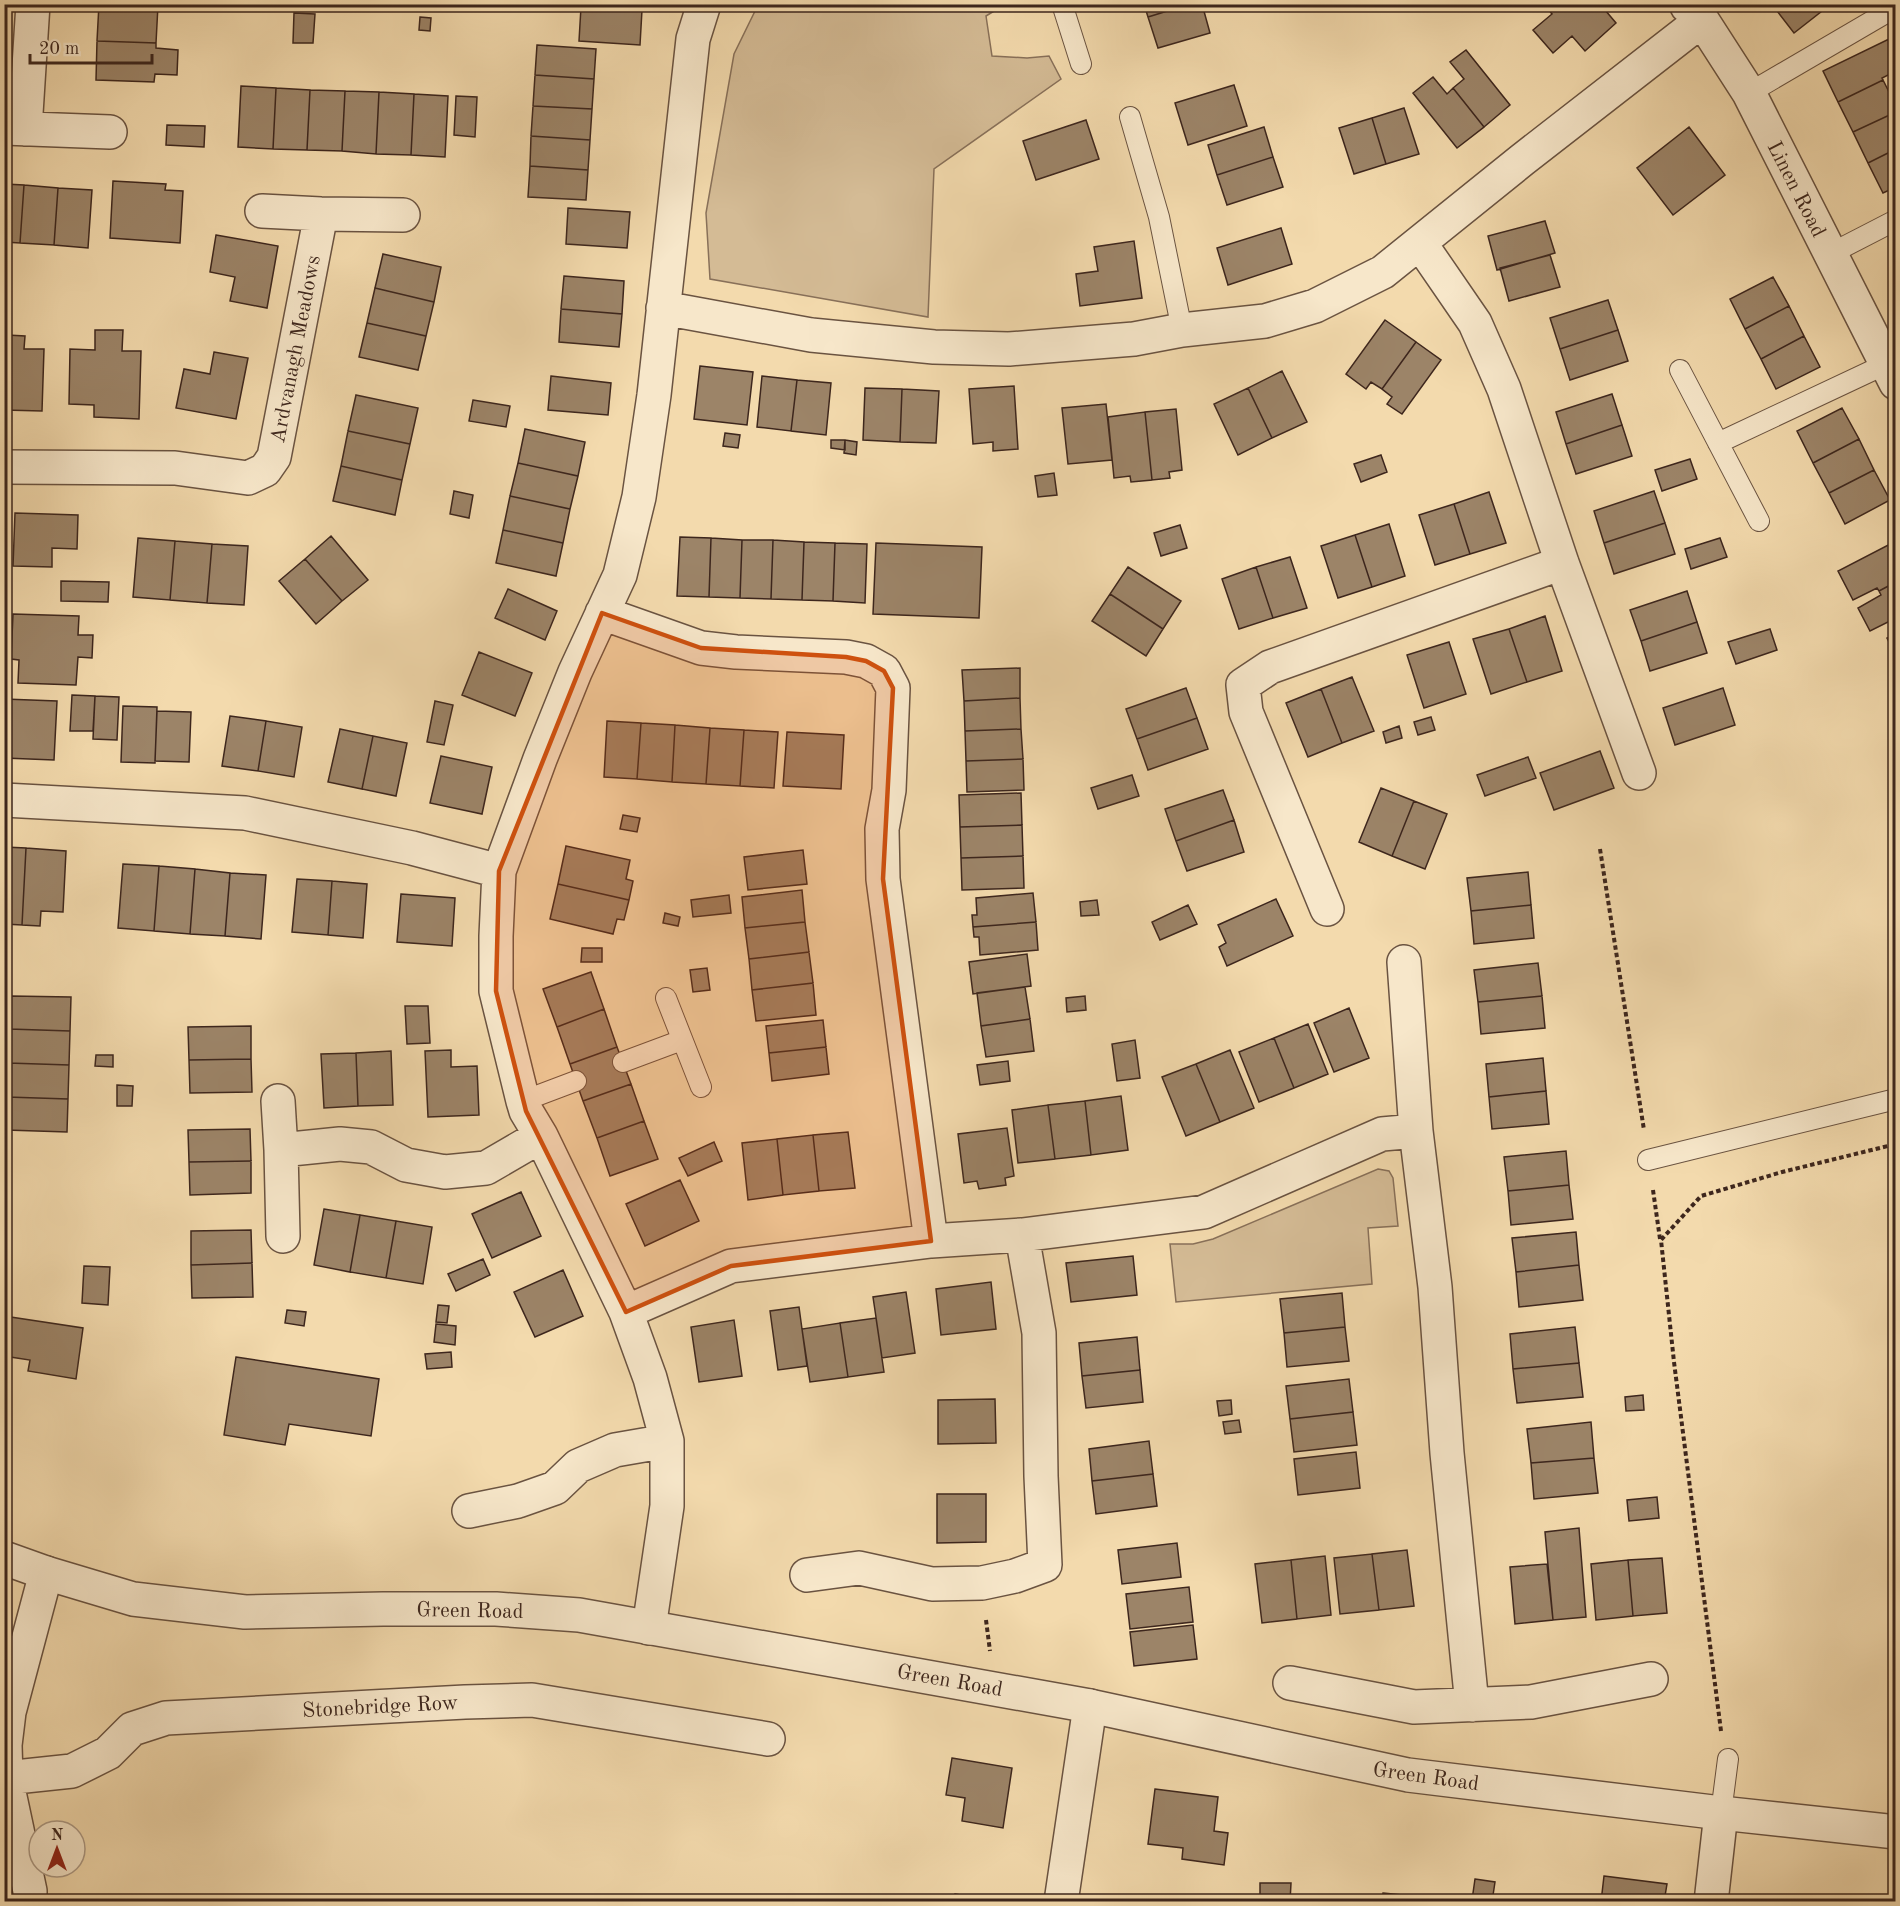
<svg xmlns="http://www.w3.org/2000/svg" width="1900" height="1906" viewBox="0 0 1900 1906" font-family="'Old Standard TT',serif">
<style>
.green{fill:#d4bb95;stroke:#887059;stroke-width:1.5}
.building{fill:#9c8468;stroke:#3d261d;stroke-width:1.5}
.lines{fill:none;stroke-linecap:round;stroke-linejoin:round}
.service-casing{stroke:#6a5341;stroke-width:22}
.minor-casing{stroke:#6a5341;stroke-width:36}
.tertiary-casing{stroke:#6a5341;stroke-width:36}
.path{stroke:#3d261d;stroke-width:4;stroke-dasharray:4.5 3;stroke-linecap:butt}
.service{stroke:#f7e7ca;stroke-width:20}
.minor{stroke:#f7e7ca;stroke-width:33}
.tertiary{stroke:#f7e7ca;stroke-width:33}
.marked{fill:#ce510f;fill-opacity:0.2;stroke:#ce510f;stroke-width:4.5;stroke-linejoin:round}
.labels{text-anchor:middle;stroke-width:4.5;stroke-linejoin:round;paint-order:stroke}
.street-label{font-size:21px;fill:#3d261d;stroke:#f7e7ca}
</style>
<rect width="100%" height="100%" fill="#f3daad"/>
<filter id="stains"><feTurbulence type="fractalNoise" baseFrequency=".00333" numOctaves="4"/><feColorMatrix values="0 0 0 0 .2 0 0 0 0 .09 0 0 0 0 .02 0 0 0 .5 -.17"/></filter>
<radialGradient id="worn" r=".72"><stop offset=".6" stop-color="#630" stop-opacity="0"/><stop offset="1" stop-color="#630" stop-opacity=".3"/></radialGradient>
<path class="green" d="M758,5H1004L986,16L992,56L1027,58L1049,56L1061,79L934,169L928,317L710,279L706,213L734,54Z
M1378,1169L1389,1171L1393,1178L1398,1226L1368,1228L1372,1284L1176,1302L1170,1244H1193L1213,1239Z"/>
<path class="building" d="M99,4L158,5L156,43L97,41Z
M394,4H407L406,11L394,10Z
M1144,4H1190L1148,17Z
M1190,4H1202L1210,33L1158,48L1148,17Z
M1554,4H1600L1616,23L1585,51L1572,36L1553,53L1533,30L1552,14L1548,9Z
M1777,4H1831L1794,33L1774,7Z
M581,7L642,10L640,45L579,41Z
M294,13L315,14L313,43H293Z
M420,17L431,18L430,31L419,30Z
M1889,39L1896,52V71L1882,78L1883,80L1838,102L1823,71Z
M97,41L156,43V48L178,50L177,75L155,74L154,82L96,80Z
M537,45L596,49L594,79L535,75Z
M1466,50L1510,105L1484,127L1453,88L1464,79L1450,62Z
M535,75L594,79L592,109L533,106Z
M1433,77L1447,94L1453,88L1484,127L1457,148L1413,93Z
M1883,80L1896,106V112L1853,132L1838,102Z
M1234,85L1247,126L1188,145L1175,103Z
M241,86L276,88L273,149L238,147Z
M276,88L310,90L307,150L273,149Z
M310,90L345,91L342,151L307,150Z
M345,91L379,92L376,154L342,151Z
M379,92L414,94L411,155L376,154Z
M414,94L448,96L445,157L411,155Z
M456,96L477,97L475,137L454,135Z
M533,106L592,109L590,140L531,136Z
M1404,108L1419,154L1386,164L1372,118Z
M1896,112V149L1868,163L1853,132Z
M1372,118L1386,164L1354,174L1339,128Z
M1086,120L1099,159L1036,180L1023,141Z
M167,125L205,126L204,147L166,145Z
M1264,127L1273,157L1217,175L1208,145Z
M1689,127L1725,175L1673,215L1637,168Z
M531,136L590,140L588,170L530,166Z
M1896,149V187L1883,193L1868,163Z
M1273,157L1283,187L1227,205L1217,175Z
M530,166L588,170L586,200L528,197Z
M113,181L166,184L165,190L183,191L180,243L110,238Z
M4,184L24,185L20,243L4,242Z
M24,185L58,188L54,245L20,243Z
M58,188L92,190L88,248L54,245Z
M568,208L630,212L627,248L566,244Z
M1545,221L1555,253L1497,270L1488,236Z
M1281,228L1292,264L1228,285L1217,248Z
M216,235L278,246L267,308L230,301L235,277L210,272Z
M1134,241L1142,298L1080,306L1076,274L1098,271L1094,247Z
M383,254L441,267L434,302L375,288Z
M1550,255L1560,287L1509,301L1500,268Z
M564,276L624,281L622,314L561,309Z
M1773,277L1789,306L1745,329L1730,299Z
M375,288L434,302L426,336L367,323Z
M1608,300L1618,330L1560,349L1550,318Z
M1789,306L1804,336L1761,359L1745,329Z
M561,309L622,314L619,347L559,342Z
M1385,320L1416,342L1382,389L1371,382L1366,389L1346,374Z
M367,323L426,336L418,370L359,357Z
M95,330H123L122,351H141L139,419L94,417V405L69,404L70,349L95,350Z
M1618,330L1628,361L1570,380L1560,349Z
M4,335H7L4,393Z
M7,335L25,336L24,349H44L42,411L4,410Z
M1804,336L1820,367L1776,389L1761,359Z
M1416,342L1441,360L1402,414L1387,404L1392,397L1382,389Z
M214,352L248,358L236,419L176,408L184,369L210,374Z
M700,366L753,372L747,425L694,419Z
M1282,371L1307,422L1272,438L1248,388Z
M551,376L611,383L608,415L548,410Z
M762,376L797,380L791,431L757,427Z
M797,380L831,383L826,435L791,431Z
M1014,386L1018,449L993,451V442L973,444L969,389Z
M865,388L902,389L900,442L863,440Z
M1248,388L1272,438L1238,455L1214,404Z
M902,389L939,391L936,443L900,442Z
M1612,394L1622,425L1566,444L1556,412Z
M356,395L418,408L410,444L348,431Z
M473,400L510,406L506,427L469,421Z
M1106,404L1112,460L1068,464L1062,408Z
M1842,408L1859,439L1813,463L1797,431Z
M1176,409L1182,470L1169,472L1170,478L1152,480L1145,412Z
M1145,412L1152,480L1131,482L1130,476L1114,478L1108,417Z
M1622,425L1632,456L1576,474L1566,444Z
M525,429L585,442L578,476L518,463Z
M348,431L410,444L402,480L341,466Z
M725,433L740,435L738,448L723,446Z
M1859,439L1874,470L1829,493L1813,463Z
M831,440H845V450L831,448Z
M845,440L857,442L856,455L844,453Z
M1381,455L1387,472L1361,482L1354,464Z
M1690,459L1697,479L1662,491L1655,470Z
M518,463L578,476L570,509L510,496Z
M341,466L402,480L395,515L333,501Z
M1874,470L1890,500L1845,524L1829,493Z
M1054,473L1057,495L1038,497L1035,476Z
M454,491L473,495L469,518L450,514Z
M1654,491L1665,523L1604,543L1594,511Z
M1489,492L1506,543L1470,554L1454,504Z
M510,496L570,509L563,543L503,530Z
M1454,504L1470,554L1435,565L1419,515Z
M15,513L78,515L77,549L52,548V567L13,566Z
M1665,523L1675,554L1614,574L1604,543Z
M1389,524L1405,576L1372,587L1355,535Z
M1180,525L1187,548L1161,556L1154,533Z
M503,530L563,543L556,576L496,563Z
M1355,535L1372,587L1338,598L1321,546Z
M331,536L368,580L342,601L305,559Z
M680,537L711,538L709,597L677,596Z
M138,538L175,541L170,600L133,597Z
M711,538L742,540L740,598L709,597Z
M1720,538L1727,557L1691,569L1685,549Z
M742,540H773L771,599L740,598Z
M773,540L804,542L802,600L771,599Z
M175,541L212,544L207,603L170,600Z
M1896,541V582L1879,591L1877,588L1853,600L1838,571Z
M804,542L835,543L833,601L802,600Z
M835,543L867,544L865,603L833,601Z
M876,543L982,547L979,618L873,614Z
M212,544L248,546L244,605L207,603Z
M1290,557L1307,608L1273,618L1256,567Z
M305,559L342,601L316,624L279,581Z
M1128,567L1181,601L1163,629L1110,594Z
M1256,567L1273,618L1239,629L1222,579Z
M61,581L109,582L108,602L61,601Z
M1896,582V618L1870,631L1858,608L1881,595L1879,591Z
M508,589L557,611L545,640L495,618Z
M1687,591L1697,622L1641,641L1630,610Z
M1110,594L1163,629L1146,656L1092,621Z
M13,614L79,616L78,635H93L92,658L78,657L76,685L18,683L19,660L11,659Z
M1545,616L1562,671L1527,682L1509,629Z
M1697,622L1707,653L1650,671L1641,641Z
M1509,629L1527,682L1491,694L1473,639Z
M1770,629L1777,650L1736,664L1728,642Z
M1896,634V653L1895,654L1887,638Z
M1449,642L1466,694L1424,708L1407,655Z
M479,652L532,673L515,716L462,695Z
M1020,668V698L964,701L962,670Z
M1352,677L1374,731L1342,743L1321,689Z
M1186,688L1197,718L1137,739L1126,709Z
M1723,688L1735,725L1675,745L1663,708Z
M1321,689L1342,743L1308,757L1286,703Z
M72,695L95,696L93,731H70Z
M95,696L119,697L117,740L93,739Z
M1020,698L1021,729L965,731L964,701Z
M4,699L57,701L54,760L4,758Z
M435,701L453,705L444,745L427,742Z
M123,706L157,707L155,763L121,762Z
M157,711L191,712L189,762L155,761Z
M230,716L266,721L258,771L222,766Z
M1431,717L1435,730L1418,735L1414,722Z
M1197,718L1208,749L1148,770L1137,739Z
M266,721L302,727L294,777L258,771Z
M607,721L641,723L637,779L604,777Z
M641,723L675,725L672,782L637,779Z
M675,725L710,728L706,784L672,782Z
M1399,726L1402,738L1386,743L1383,732Z
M710,728L744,730L740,786L706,784Z
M340,729L373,736L362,789L328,782Z
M1021,729L1023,759L966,761L965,731Z
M744,730L778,732L774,788L740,786Z
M787,732L844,735L841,789L783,786Z
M373,736L407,743L396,796L362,789Z
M1600,751L1614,788L1554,810L1540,773Z
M441,756L492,767L482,814L430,803Z
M1528,757L1536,778L1485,796L1477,775Z
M1023,759L1024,790L967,792L966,761Z
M1132,775L1139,796L1098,809L1091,788Z
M1381,788L1414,801L1392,856L1359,842Z
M1223,790L1234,820L1176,841L1165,809Z
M1021,793L1022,825L960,827L959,795Z
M1414,801L1447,814L1425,869L1392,856Z
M623,815L640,818L637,832L620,829Z
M1234,820L1244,852L1187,871L1176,841Z
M1022,825L1023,856L961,858L960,827Z
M566,846L630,860L626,879L633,881L629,900L558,884Z
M4,847L26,848L22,925L4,924Z
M26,848L66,851L63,912L41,911L40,926L22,925Z
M803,850L807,884L748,890L744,857Z
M1023,856L1024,888L962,890L961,858Z
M123,864L159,866L154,931L118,928Z
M159,866L195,869L190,934L154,931Z
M195,869L230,873L225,936L190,934Z
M1528,872L1531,905L1471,911L1467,878Z
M230,873L266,875L261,939L225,936Z
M297,879L332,881L328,935L292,932Z
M332,881L367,884L363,938L328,935Z
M558,884L629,900L624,920L617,919L613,934L550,919Z
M802,890L805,922L745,928L742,897Z
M1033,893L1036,922L973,927L972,915H977L976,898Z
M401,894L455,898L452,946L397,942Z
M729,895L731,913L693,917L691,900Z
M1276,899L1293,936L1227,966L1219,947L1226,943L1218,925Z
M1097,900L1099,915L1081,916L1080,902Z
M1188,905L1197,924L1160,940L1152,922Z
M1531,905L1534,938L1474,944L1471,911Z
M665,913L680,917L678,926L663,923Z
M805,922L809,952L749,959L745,928Z
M1036,922L1038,950L980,955L979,937H974L973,927Z
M582,948H602V962H581Z
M809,952L813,983L752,990L749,959Z
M1027,954L1031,986L973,994L969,962Z
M1538,963L1542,996L1478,1002L1474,970Z
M707,968L710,990L693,992L690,970Z
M591,972L604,1009L557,1027L543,989Z
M813,983L816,1015L756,1021L752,990Z
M1025,987L1030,1019L981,1026L977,993Z
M11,996L71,997L70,1031L9,1029Z
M1085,996L1086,1010L1067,1012L1066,998Z
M1542,996L1545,1028L1481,1034L1478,1002Z
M405,1006H428L430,1043L407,1044Z
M1349,1008L1369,1058L1334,1072L1314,1023Z
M604,1009L617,1047L570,1064L557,1027Z
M1030,1019L1034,1051L986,1057L981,1026Z
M823,1020L826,1047L769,1053L766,1026Z
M1308,1024L1328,1074L1294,1088L1274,1038Z
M251,1026V1059L189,1060L188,1027Z
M9,1029L70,1031L69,1065L8,1063Z
M1274,1038L1294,1088L1259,1102L1239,1052Z
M1135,1040L1140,1078L1117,1081L1112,1044Z
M617,1047L631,1084L583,1101L570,1064Z
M826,1047L829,1074L772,1081L769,1053Z
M451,1050V1067L477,1066L479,1115L428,1117L425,1051Z
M1230,1050L1254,1108L1220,1122L1196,1064Z
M391,1051L393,1105L358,1106L356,1053Z
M356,1053L358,1106L324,1108L321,1054Z
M96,1055H113V1067L95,1066Z
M1543,1058L1546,1091L1489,1097L1486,1064Z
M251,1059L252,1092L190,1093L189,1060Z
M1008,1061L1010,1081L980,1085L977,1065Z
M8,1063L69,1065L68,1099L7,1097Z
M1196,1064L1220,1122L1186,1136L1162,1077Z
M631,1084L644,1121L597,1138L583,1101Z
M117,1085L133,1086L132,1106H117Z
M1546,1091L1549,1124L1492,1129L1489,1097Z
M1121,1096L1128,1150L1091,1155L1085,1101Z
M7,1097L68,1099L67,1132L6,1130Z
M1085,1101L1091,1155L1055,1159L1048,1105Z
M1048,1105L1055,1159L1018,1163L1012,1110Z
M644,1121L658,1159L610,1176L597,1138Z
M1007,1128L1014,1176L1005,1178L1006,1185L979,1189L977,1181L964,1183L958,1134Z
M250,1129L251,1161L189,1162L188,1130Z
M848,1132L855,1188L819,1191L813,1135Z
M813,1135L819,1191L783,1195L777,1139Z
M777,1139L783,1195L748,1200L742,1143Z
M714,1142L722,1161L688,1176L679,1158Z
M1566,1151L1569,1185L1508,1191L1504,1157Z
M251,1161V1193L190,1195L189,1162Z
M680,1180L699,1221L645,1246L626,1204Z
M1569,1185L1573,1219L1511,1225L1508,1191Z
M521,1192L541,1236L492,1258L472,1214Z
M324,1209L360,1215L350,1272L314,1265Z
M360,1215L396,1221L386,1278L350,1272Z
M396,1221L432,1227L423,1284L386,1278Z
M251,1230L252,1263L191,1265V1231Z
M1576,1232L1579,1265L1516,1272L1512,1238Z
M1133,1256L1137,1295L1071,1302L1066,1263Z
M483,1259L490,1275L456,1291L448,1274Z
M252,1263L253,1297L192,1298L191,1265Z
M1579,1265L1583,1300L1519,1307L1516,1272Z
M84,1266L110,1267L108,1305L82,1303Z
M563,1270L583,1316L535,1337L514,1292Z
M991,1282L996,1329L941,1335L936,1289Z
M906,1292L915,1353L882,1358L873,1297Z
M1342,1293L1345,1327L1284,1333L1280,1299Z
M438,1305L449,1306L447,1323L436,1322Z
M799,1307L807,1366L778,1370L770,1311Z
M287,1310L306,1312L304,1326L285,1323Z
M4,1316L83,1328L76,1379L28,1371L30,1360L4,1356Z
M876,1318L884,1372L848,1377L840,1323Z
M734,1320L742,1376L699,1382L691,1327Z
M840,1323L848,1377L810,1382L802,1329Z
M436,1324L456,1326L455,1345L434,1342Z
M1345,1327L1349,1361L1287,1367L1284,1333Z
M1575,1327L1579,1363L1513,1369L1510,1334Z
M1137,1337L1140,1370L1082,1376L1079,1343Z
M451,1352L452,1367L427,1369L425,1354Z
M236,1357L379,1379L371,1436L289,1424L285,1445L224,1435Z
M1579,1363L1583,1397L1517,1403L1513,1369Z
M1140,1370L1143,1402L1086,1408L1082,1376Z
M1349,1379L1353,1412L1290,1419L1286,1386Z
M1643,1395L1644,1410L1626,1411L1625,1397Z
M995,1399L996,1443L938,1444V1400Z
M1231,1400L1232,1414L1219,1416L1217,1401Z
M1353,1412L1357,1445L1294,1452L1290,1419Z
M1239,1420L1241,1432L1225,1434L1223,1422Z
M1591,1422L1594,1458L1531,1463L1527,1429Z
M1149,1441L1153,1474L1092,1481L1089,1449Z
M1356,1452L1360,1488L1298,1495L1294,1459Z
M1594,1458L1598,1493L1534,1499L1531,1463Z
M1153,1474L1157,1506L1096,1514L1092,1481Z
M937,1494H986V1542L937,1543Z
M1657,1497L1659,1518L1629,1521L1627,1500Z
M1579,1528L1586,1617L1553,1620L1545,1532Z
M1177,1543L1181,1577L1122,1584L1118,1550Z
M1407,1550L1414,1606L1379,1610L1372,1554Z
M1372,1554L1379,1610L1340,1614L1334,1558Z
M1325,1556L1331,1615L1297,1619L1291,1560Z
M1662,1558L1667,1613L1633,1616L1628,1560Z
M1291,1560L1297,1619L1262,1623L1255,1564Z
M1628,1560L1633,1616L1596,1620L1591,1564Z
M1547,1564L1553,1620L1515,1624L1510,1567Z
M1189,1587L1193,1622L1130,1629L1126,1594Z
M1193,1625L1197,1659L1134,1666L1130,1632Z
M952,1758L1012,1768L1003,1828L962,1821L965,1798L946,1795Z
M1155,1789L1218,1797L1214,1831L1228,1833L1224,1865L1182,1859L1183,1848L1148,1844Z
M1604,1876L1667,1884L1664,1902H1601Z
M1475,1879L1495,1882L1492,1902H1461V1899L1472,1900Z
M1260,1883H1291L1290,1902H1260Z
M1383,1893L1402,1895L1401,1902H1381Z
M955,1894L1001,1902H954Z
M1402,1895L1421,1898L1420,1902H1401Z
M1290,1896H1324L1323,1902H1290Z"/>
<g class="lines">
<g class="service-casing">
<path id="service" d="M1062,4L1081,64
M1749,93L1896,7
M1130,117L1159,217L1182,330
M1830,254L1896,220
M1680,370L1759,521
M1718,443L1886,364
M666,998L701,1087
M623,1062L682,1040
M523,1101L576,1081
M1648,1160L1896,1099
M1721,1813L1728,1759"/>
</g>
<g class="minor-casing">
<path id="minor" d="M1687,6L1702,20L1749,93L1896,383
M4,128L110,132
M25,129L33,4
M262,211L321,214L403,215
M1420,243L1475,323L1504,389L1562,563L1639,773
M663,308L811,335L934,347L1009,349L1134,339L1182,330L1265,321L1315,306L1383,272L1522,160L1702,20
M4,467L175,468L248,478L265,470L274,457L321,214
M602,613L701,648L736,652L846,657L866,661L884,671L893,688L889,790L882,829L883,879L931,1241
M4,800L245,813L412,848L499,871
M1327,909L1246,712L1243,685L1270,667L1562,563
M1404,962L1416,1131L1435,1287L1447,1453L1472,1705
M278,1101L281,1150L283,1236
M281,1150L340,1144L371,1147L406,1165L445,1172L486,1168L541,1136
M626,1312L731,1266L931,1241L1022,1235L1204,1212L1382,1134L1416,1131
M469,1511L518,1501L555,1488L578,1466L615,1450L667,1441
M807,1575L859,1568L932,1584L982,1583L1015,1576L1045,1565L1041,1476L1039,1333L1022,1235
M649,1628L667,1506V1441L650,1378L626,1312L541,1136L526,1111L523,1101L496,991V936L499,871L540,759L575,672L620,575L639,497L654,395L693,39L704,4
M1290,1683L1414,1707L1531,1702L1651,1679
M6,1778L72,1771L108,1753L132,1729L166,1718L465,1702L532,1700L768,1739
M30,1902V1891L6,1778L5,1745L9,1712L46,1573
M1061,1902L1090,1706
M1711,1902L1721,1813"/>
</g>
<g class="tertiary-casing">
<path id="tertiary" d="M4,1558L46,1573L133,1599L245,1612L383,1609H496L579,1615L1090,1706L1408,1775L1721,1813L1896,1832"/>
</g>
<path class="path" d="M1600,849L1644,1130
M1653,1190L1660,1239
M986,1620L990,1651
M1721,1731L1674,1362L1661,1240L1701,1196L1782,1172L1896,1144"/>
<use href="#service" class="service"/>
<use href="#minor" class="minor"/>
<use href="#tertiary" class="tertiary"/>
</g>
<path class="marked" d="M602,613L701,648L846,657L866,661L884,671L893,688L883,879L931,1241L731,1266L626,1312L526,1111L496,991L499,871Z"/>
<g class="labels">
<g class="street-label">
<text transform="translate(1797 189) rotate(63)" y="7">Linen Road</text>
<text transform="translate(295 349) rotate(-79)" y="7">Ardvanagh Meadows</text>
<text transform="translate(470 1610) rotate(1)" y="7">Green Road</text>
<text transform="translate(950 1680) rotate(10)" y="7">Green Road</text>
<text transform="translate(380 1706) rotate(-3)" y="7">Stonebridge Row</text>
<text transform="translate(1426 1776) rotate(8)" y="7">Green Road</text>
</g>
</g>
<rect width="1900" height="1906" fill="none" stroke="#f3daad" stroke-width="24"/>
<rect x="6" y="6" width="1888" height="1894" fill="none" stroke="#3d261d" stroke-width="3"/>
<rect x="12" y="12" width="1876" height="1882" fill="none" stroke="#3d261d" stroke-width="1.5"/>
<g transform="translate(57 1849)"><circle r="28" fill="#f7e7ca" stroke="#ad9a85" stroke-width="1.5"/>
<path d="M0-4.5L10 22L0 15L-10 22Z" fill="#8f2418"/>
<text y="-9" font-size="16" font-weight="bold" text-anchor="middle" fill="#3d261d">N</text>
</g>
<path d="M30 54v9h122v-9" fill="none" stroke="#3d261d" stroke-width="3"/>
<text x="39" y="54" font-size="18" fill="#3d261d" stroke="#f7e7ca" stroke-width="4.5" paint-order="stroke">20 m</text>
<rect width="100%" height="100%" filter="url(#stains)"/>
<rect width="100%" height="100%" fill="url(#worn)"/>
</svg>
